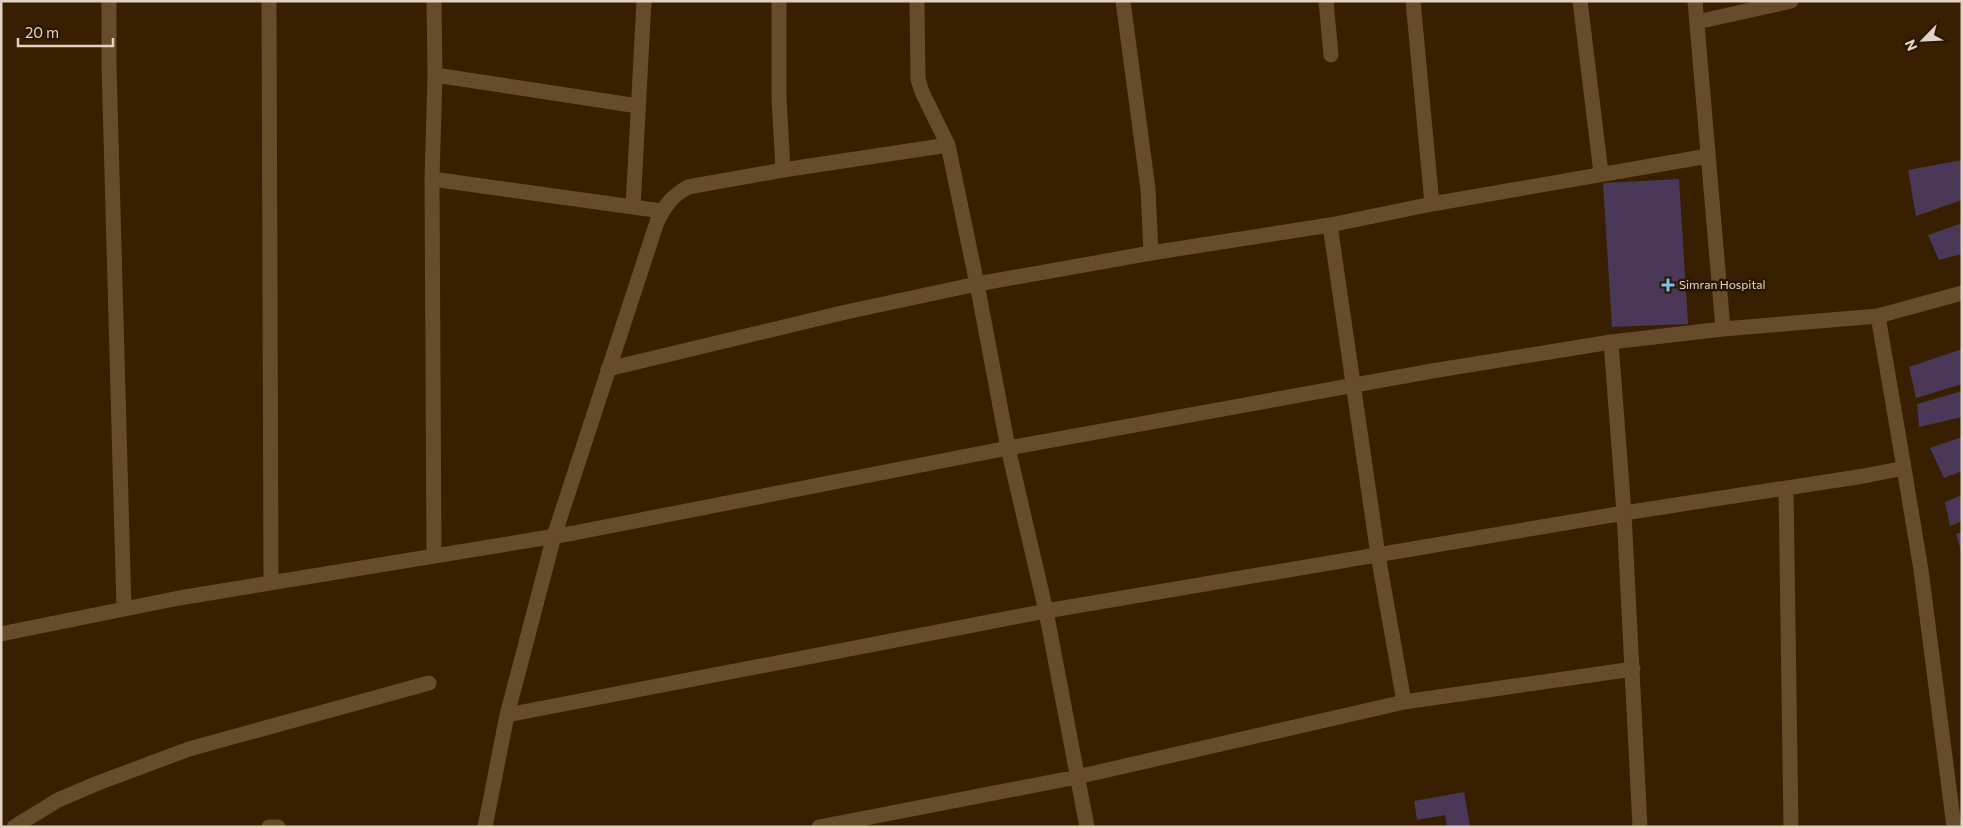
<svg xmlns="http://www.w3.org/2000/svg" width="1963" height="828" viewBox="0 0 1963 828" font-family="Commissioner,sans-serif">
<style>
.building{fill:#4b3859}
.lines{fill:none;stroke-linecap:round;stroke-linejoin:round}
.street{stroke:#674c2b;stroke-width:15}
.poi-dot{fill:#81bdfa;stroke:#2a1700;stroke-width:2}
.labels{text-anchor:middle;stroke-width:5;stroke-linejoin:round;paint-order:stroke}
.poi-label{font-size:12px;fill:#e3d2c1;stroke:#2a1700;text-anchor:start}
</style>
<rect width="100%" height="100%" fill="#371f00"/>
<path class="building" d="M1962,160V200L1916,216L1908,170Z
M1679,179L1688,324L1612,327L1603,183Z
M1962,223V254L1939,260L1928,235Z
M1962,349V384L1916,398L1909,367Z
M1962,391V417L1919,427L1917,404Z
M1962,437V471L1944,478L1930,448Z
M1962,495V521L1950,526L1945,502Z
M1962,532V552H1961L1956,534Z
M1464,792L1470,827H1447L1445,815L1417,820L1414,801Z"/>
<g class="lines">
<path class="street" d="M109,1V65L124,609
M269,1L271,582
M434,1L435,75L432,179L434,556
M779,1V98L783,170
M917,1L918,79L922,92L948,145L977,284L1008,448L1046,611L1087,827
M1123,1L1148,189L1151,253L1330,225L1432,204L1708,156
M1326,1L1331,55
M1413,1L1432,204
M1580,1L1601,173
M1695,1L1723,329
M1697,22L1791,1
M435,75L638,106
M432,179L662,211
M633,207L644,1
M1330,225L1378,555L1404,702
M1611,342L1624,513L1640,827
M608,369L846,312L977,284L1151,253
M1904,468L1921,570L1954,827
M1786,488L1791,827
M1,634L179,598L574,533L1008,448L1432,371L1611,342L1723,329L1878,316L1962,293
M507,715L1046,611L1624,513L1864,476L1904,468L1878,316
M14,827L58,800L98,783L189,749L429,683
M269,827H278
M485,827L507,715L554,536L657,222C665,205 672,196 688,187L783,170L948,145
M819,827L1077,777L1404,702L1633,669"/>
</g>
<path class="poi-dot" d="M1665.5 277.5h5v5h5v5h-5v5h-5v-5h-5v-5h5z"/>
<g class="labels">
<g class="poi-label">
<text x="1679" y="289">Simran Hospital</text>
</g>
</g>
<rect width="1963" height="828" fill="none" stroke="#e3d2c1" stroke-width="5"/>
<g transform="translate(1923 40) rotate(246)" stroke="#2a1700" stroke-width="4" paint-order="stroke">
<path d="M0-4L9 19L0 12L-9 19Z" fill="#e3d2c1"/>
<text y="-8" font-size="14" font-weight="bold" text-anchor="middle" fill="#e3d2c1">N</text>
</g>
<path d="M18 38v8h95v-8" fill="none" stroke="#e3d2c1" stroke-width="2.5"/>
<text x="25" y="38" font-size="15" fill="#e3d2c1" stroke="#2a1700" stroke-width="4" paint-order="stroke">20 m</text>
</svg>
